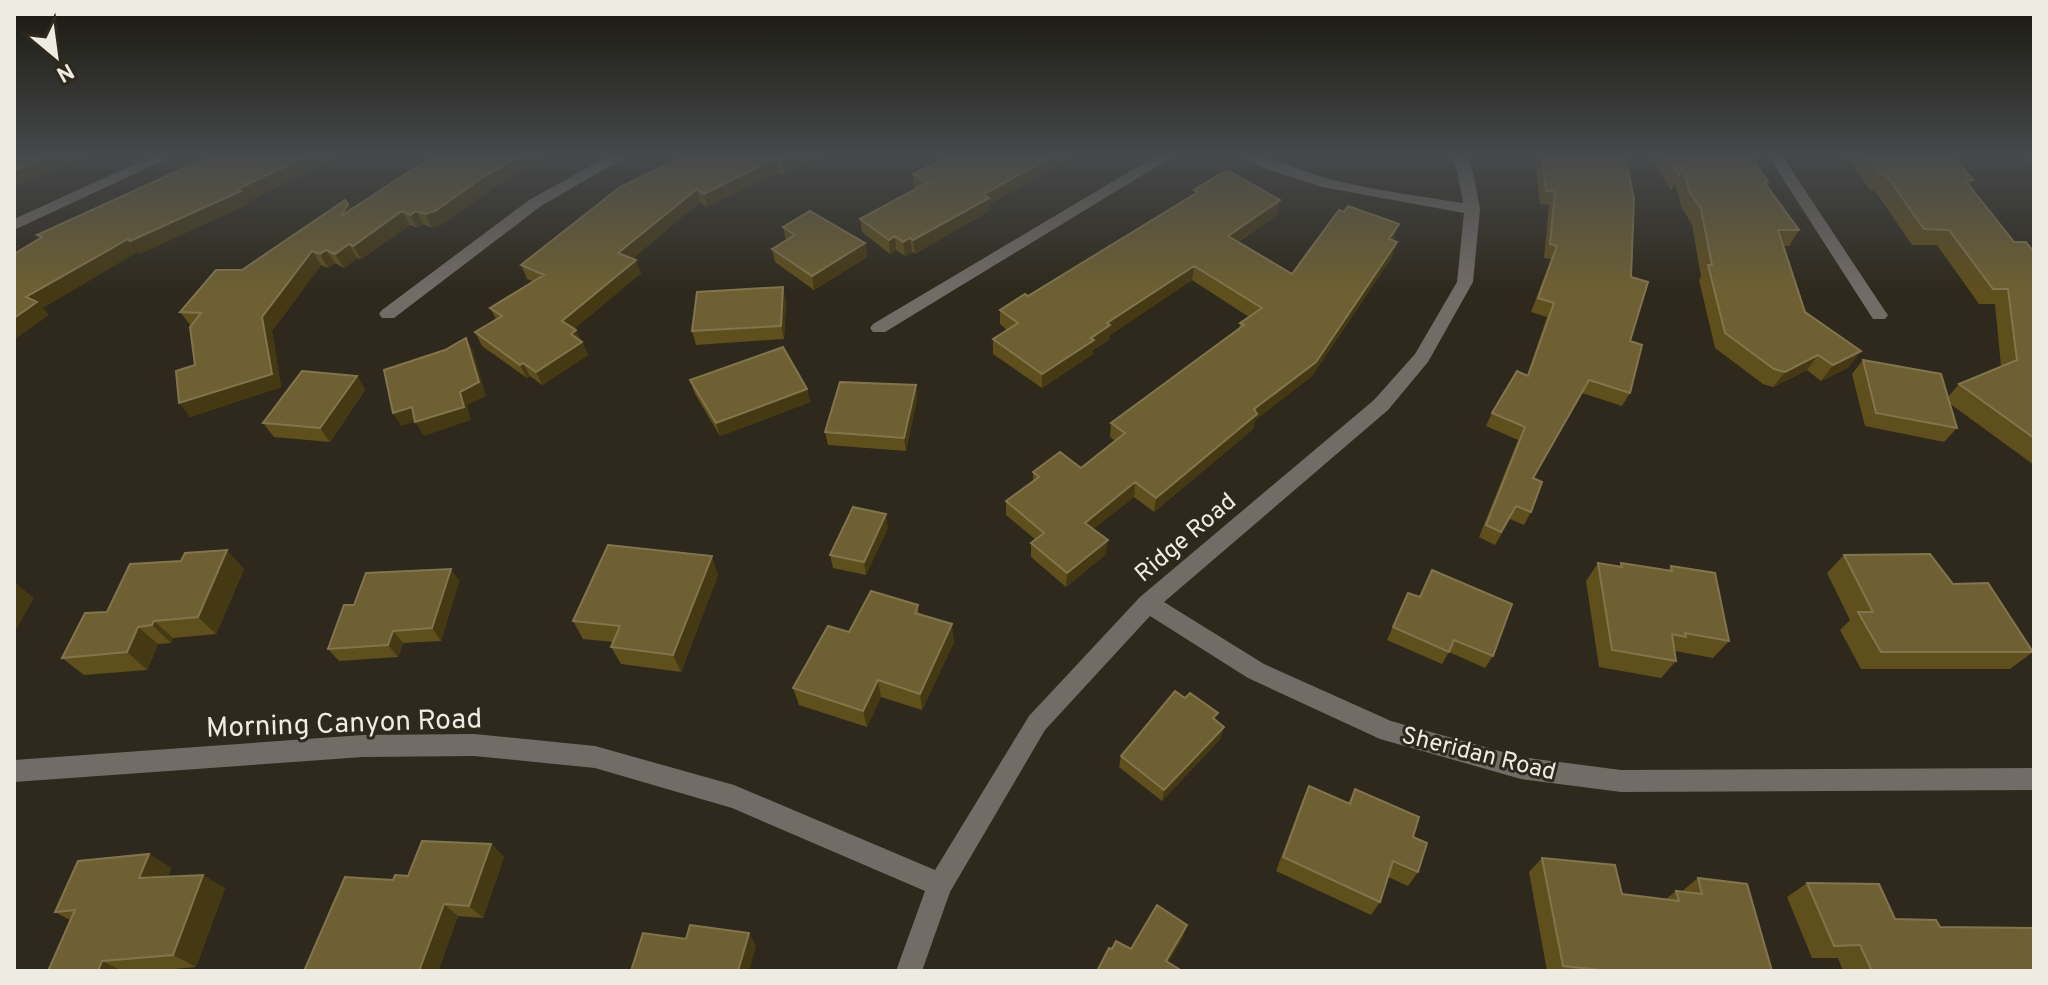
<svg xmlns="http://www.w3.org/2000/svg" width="2048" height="985" viewBox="0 0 2048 985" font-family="Overpass,sans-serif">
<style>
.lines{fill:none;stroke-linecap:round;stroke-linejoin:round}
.minor{fill:#726c67;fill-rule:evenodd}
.wall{fill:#5f4f1d}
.shaded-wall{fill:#453914}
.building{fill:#6e6032;stroke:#82754e;stroke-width:2}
.labels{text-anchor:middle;stroke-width:6;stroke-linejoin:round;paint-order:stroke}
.street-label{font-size:24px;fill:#eeebe3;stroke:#2e291c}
.near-street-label{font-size:28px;fill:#eeebe3;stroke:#2e291c}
</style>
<rect width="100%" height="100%" fill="#2e291c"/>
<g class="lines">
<path class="minor" d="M157,154H177L14,230V219Z
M612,154H631L541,206L394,318H382L379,314L382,310L529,200Z
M1159,154H1177L885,332H873L870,328L873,324Z
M1235,154C1267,152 1299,171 1330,179C1373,190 1418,196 1463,203L1457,171L1450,154H1465L1473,171L1480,209L1473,282L1428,362L1388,410L1164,602L1264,664L1391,721L1521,757L1621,770L2034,768V790L1621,792L1521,779L1380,739L1248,678L1150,616L1045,730L950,892L922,971H896L925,891L732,808L595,768L474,756L363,757L14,782V760L363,735L474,734L595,746L734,785L935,870L1029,716L1140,597L1374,400L1415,354L1457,282L1464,213L1322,187L1266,169Z
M1767,154H1781L1885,311L1888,315L1885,319H1873Z"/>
</g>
<path class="wall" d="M436,154H550L534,162L535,164L492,189L442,224L432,228L423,224L417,228L410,225L361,259L357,258L344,268L335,263L328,268L321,265L272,331L281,387L190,417L195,365L191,326L180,312L242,270L348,204L351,209Z
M689,154H831L809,166L805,163L784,175L779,172L707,207L700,202L633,258L641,273L574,329L582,342L588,355L542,385L530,376L527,378L482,346L475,332L496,319L490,308L534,282L527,279L521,265Z
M1534,154H1625L1631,277L1630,393L1622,406L1582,393L1533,478L1531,512L1524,525L1510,519L1495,545L1479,537L1518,440L1486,426L1492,413L1527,375L1547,317L1531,312L1551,259L1544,258L1549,205L1540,204Z
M1648,154H1749L1768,182L1766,185L1799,230L1789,246H1783L1805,312L1849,367L1821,381L1807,370L1773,387L1763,384L1715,348L1699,280L1701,276L1692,225L1681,206L1675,183L1671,191Z
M1843,154H1951L1973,180L1969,185L2014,242L2034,252V465L1949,403L1957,428L1944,442L1865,426L1852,374L1863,360L1948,397L1959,384L2001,366L1995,304H1979L1937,245H1912L1875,191H1871Z
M2020,154H2034V165Z
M913,174L989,205V211L915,254L912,252L905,256L896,250L890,254L862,232L860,219L916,189L914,187Z
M1194,190L1277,215L1238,242L1292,274L1394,239L1393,241L1397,242L1392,257L1312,376L1255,420L1253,429L1154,512L1134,497L1093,529L1106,554L1066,587L1031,557V543L1036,540L1006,515V501L1033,481V472L1081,468L1115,441L1110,437L1111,423L1239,329L1240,323L1249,317L1192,280L1110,335L1109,340L1093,350V354L1042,388L993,354V339L1007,330L1000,324V310L1028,296L1194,195Z
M783,227L865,243L867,257L814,290L775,262L772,249L786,241Z
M786,301L784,339L696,345L692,331Z
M357,376L365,390L330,442L274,437L263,423Z
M690,380L807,389L810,402L720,436L695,394Z
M916,385L917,399L906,451L828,445L825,432Z
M888,527L866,575L833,568L830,555Z
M1844,555L1953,584L2033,652L2010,669H1861L1840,630L1850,620L1827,573Z
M1598,563L1619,567L1621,563L1668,571L1671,566L1729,641L1713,658L1675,651L1676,661L1661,678L1599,667L1586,581Z
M244,569L216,634L173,638L171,643L158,644L147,670L84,675L62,658Z
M451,569L459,581L441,641L403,643L398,657L339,661L328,649L354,605Z
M718,575L681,672L621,664L611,647L613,642L583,639L573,621Z
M1408,593L1493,656L1485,668L1449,652L1442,664L1387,640Z
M918,605L919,614L954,642L922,710L881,697L867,727L799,705L793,688L849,632Z
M1215,720L1221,738L1162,801L1119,767L1121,756Z
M1309,786L1348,803L1355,789L1413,837L1418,872L1408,886L1388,877L1380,902L1371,915L1276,871L1302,801Z
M491,844L504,857L483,918L458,916L438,971H304L393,880L408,876Z
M149,854L171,868L168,876L225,888L196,967L152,971H48L70,920L55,912Z
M1542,858L1622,894L1666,899L1676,891L1681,892L1698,878L1772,971H1547L1529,872Z
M1807,883L1895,919L1940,927L2034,971H1843L1838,958H1812L1787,897Z"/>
<path class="shaded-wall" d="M54,154H94L14,187V170Z
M311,154H346L248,202L249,204L140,254L130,241Z
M524,154H550L534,162L535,164L492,189L442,224L432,228L425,214L486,175Z
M795,154H803L805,163L784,175L781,161Z
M807,154H831L809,166Z
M1057,154H1080L989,205V211L915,254L913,240L984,194Z
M776,158L779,172L707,207L704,194Z
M697,189L700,202L623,266L618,253Z
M1280,200L1277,215L1225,250L1228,236Z
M348,204L356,217L341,216Z
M402,211L410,225L361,259L353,246Z
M416,211L423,224L417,228L410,215Z
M1399,224L1394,239L1384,254L1389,239Z
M895,236L896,250L890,254L889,240Z
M910,238L912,252L905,256L903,242Z
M128,239L138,252L43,308L49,315L14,340V318L26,297Z
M1397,242L1392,257L1312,376L1255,420L1253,429L1154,512L1156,498Z
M865,243L867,257L814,290L812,276Z
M349,244L357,258L344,268L335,254Z
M326,250L335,263L328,268L320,254Z
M312,251L321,265L272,331L281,387L190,417L179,403L262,317Z
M636,260L641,273L568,334L562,321Z
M1194,266L1192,280L1110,335L1109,340L1093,350V354L1042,388V374L1091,338L1107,323Z
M783,287L786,301L784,339L781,326Z
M576,330L588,355L542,385L536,372L571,334Z
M466,338L473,351L486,396L467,405L471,420L424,436L415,422L460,392Z
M1861,351L1849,367L1821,381L1833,365Z
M1818,355L1807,370L1773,387L1785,372Z
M523,363L530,376L527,378L520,365Z
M357,376L365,390L330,442L320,428Z
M916,385L917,399L906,451L904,438Z
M807,389L810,402L720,436L716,423Z
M412,407L420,420L401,426L393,413Z
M1135,482L1134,497L1084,536L1085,523Z
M886,514L888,527L866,575L864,562Z
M1108,540L1106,554L1066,587L1067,573Z
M227,550L244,569L216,634L198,617Z
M712,556L718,575L681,672L673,655Z
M451,569L459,581L441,641L432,628Z
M14,582L34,598L14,633Z
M154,621L173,638L171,643L152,625Z
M952,624L954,642L922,710L920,694Z
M138,627L158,644L147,670L127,652Z
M393,631L403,643L398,657L388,645Z
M878,680L881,697L867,727L863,711Z
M1224,727L1221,738L1162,801L1164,790Z
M491,844L504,857L483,918L469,906Z
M149,854L171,868L162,891L139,878Z
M203,875L225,888L196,967L173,955Z
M444,904L458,916L438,971H419Z
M1187,925L1183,938L1163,971L1166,961Z
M749,933L756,946L749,971H738Z
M102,961L123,971H98Z"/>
<path class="building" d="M14,154H54L14,170Z
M215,154H311L238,189L241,191L130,241L128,239L26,297L37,302L14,318V254L42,237L37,235Z
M436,154H524L486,175L435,211L425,214L416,211L410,215L402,211L353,246L349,244L335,254L326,250L320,254L312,251L262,317L272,374L179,403L176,371L195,365L190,327L201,313L180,312L216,270H242L345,200L348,204L341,216Z
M689,154H795L781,161L776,158L704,194L697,189L618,253L636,260L562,321L576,330L571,334L582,342L536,372L523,363L520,365L475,332L502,316L490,308L544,275L521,265L620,187Z
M954,154H1057L984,194L989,198L913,240L910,238L903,242L895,236L889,240L860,219L927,183L913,174Z
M1542,154H1625L1634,199L1631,277L1648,282L1630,341L1642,345L1630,393L1589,380L1533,478L1542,482L1531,512L1516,506L1501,532L1486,525L1525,427L1492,413L1517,371L1528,376L1554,303L1538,298L1557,246L1550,244L1555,192L1546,191Z
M1665,154H1749L1768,182H1764L1799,230H1778L1805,312L1861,351L1833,365L1818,355L1785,372L1774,369L1725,333L1708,265H1712L1701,209L1689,191L1682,164L1679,175Z
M1865,154H1951L1973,180H1965L2014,242H2026L2034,252V438L1959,384L2017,360L2008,289H1993L1949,230L1924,229L1886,175H1882Z
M1227,170L1280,200L1228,236L1292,274L1339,210L1344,212L1348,206L1399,224L1389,239L1397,242L1316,362L1254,409L1257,414L1156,498L1135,482L1085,523L1108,540L1067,573L1031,543L1044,533L1006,501L1039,477L1033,472L1060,452L1081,468L1125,433L1111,423L1244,325L1240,323L1262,308L1194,266L1107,323L1110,325L1091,338L1094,340L1042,374L993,339L1018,323L1000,310L1025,294L1028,296L1198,192L1194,190Z
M810,211L865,243L812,276L772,249L795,235L783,227Z
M783,287L781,326L692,331L697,292Z
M466,338L479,382L460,392L464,407L415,422L412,407L393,413L384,370L445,350Z
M783,347L807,389L716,423L690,380Z
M1863,360L1941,374L1957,428L1876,413Z
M302,371L357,376L320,428L263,423Z
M840,382L916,385L904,438L825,432Z
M853,507L886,514L864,562L830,555Z
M608,545L712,556L673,655L611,647L620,626L573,621Z
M227,550L198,617L154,621L152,625L138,627L127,652L62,658L85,613L107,612L130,564L181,561L185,553Z
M1930,554L1953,584L1988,583L2033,652H1881L1858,612H1873L1844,555Z
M1598,563L1622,567L1621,563L1672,571L1671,566L1715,573L1729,641L1685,633L1686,637L1672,634L1676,661L1612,650Z
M451,569L432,628L393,631L388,645L328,649L344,605H354L366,573Z
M1432,570L1512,604L1493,656L1454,640L1449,652L1393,627L1408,593L1420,597Z
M871,591L918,605L915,613L952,624L920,694L878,680L863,711L793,688L828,626L849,632Z
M1175,691L1185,698L1190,693L1218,713L1213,718L1224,727L1164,790L1121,756Z
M1309,786L1350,804L1355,789L1419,817L1413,837L1427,843L1418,872L1393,861L1380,902L1283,857Z
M422,841L491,844L469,906L444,904L419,971H304L345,877L393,880L395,875L408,876Z
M149,854L139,878L203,875L173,955L102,961L98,971H48L75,910L55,912L78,861Z
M1542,858L1615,865L1622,894L1679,901L1676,891L1702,894L1698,878L1747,884L1772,971H1610L1563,966Z
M1807,883L1879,884L1895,919L1936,920L1940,927L2034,928V971H1872L1860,945L1834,946Z
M1157,905L1187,925L1166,961L1182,971H1097L1109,948L1112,949L1116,941L1131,949Z
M690,925L749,933L738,971H631L643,933L686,939Z"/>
<linearGradient id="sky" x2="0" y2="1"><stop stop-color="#19170f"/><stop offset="0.53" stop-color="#46494b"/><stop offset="1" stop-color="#46494b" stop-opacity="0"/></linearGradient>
<rect width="2048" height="292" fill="url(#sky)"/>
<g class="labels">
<g class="street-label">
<text transform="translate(1185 537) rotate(-40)" y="8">Ridge Road</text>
<text transform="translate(1479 753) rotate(14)" y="8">Sheridan Road</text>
</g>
<g class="near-street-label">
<text transform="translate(344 722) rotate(-2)" y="10">Morning Canyon Road</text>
</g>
</g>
<rect width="2048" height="985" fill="none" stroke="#eeebe3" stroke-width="32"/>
<g transform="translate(56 56) rotate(151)" stroke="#2e291c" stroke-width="6" paint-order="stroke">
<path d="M0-6L14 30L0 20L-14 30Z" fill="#eeebe3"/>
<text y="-12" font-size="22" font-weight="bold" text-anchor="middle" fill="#eeebe3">N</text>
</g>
</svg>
